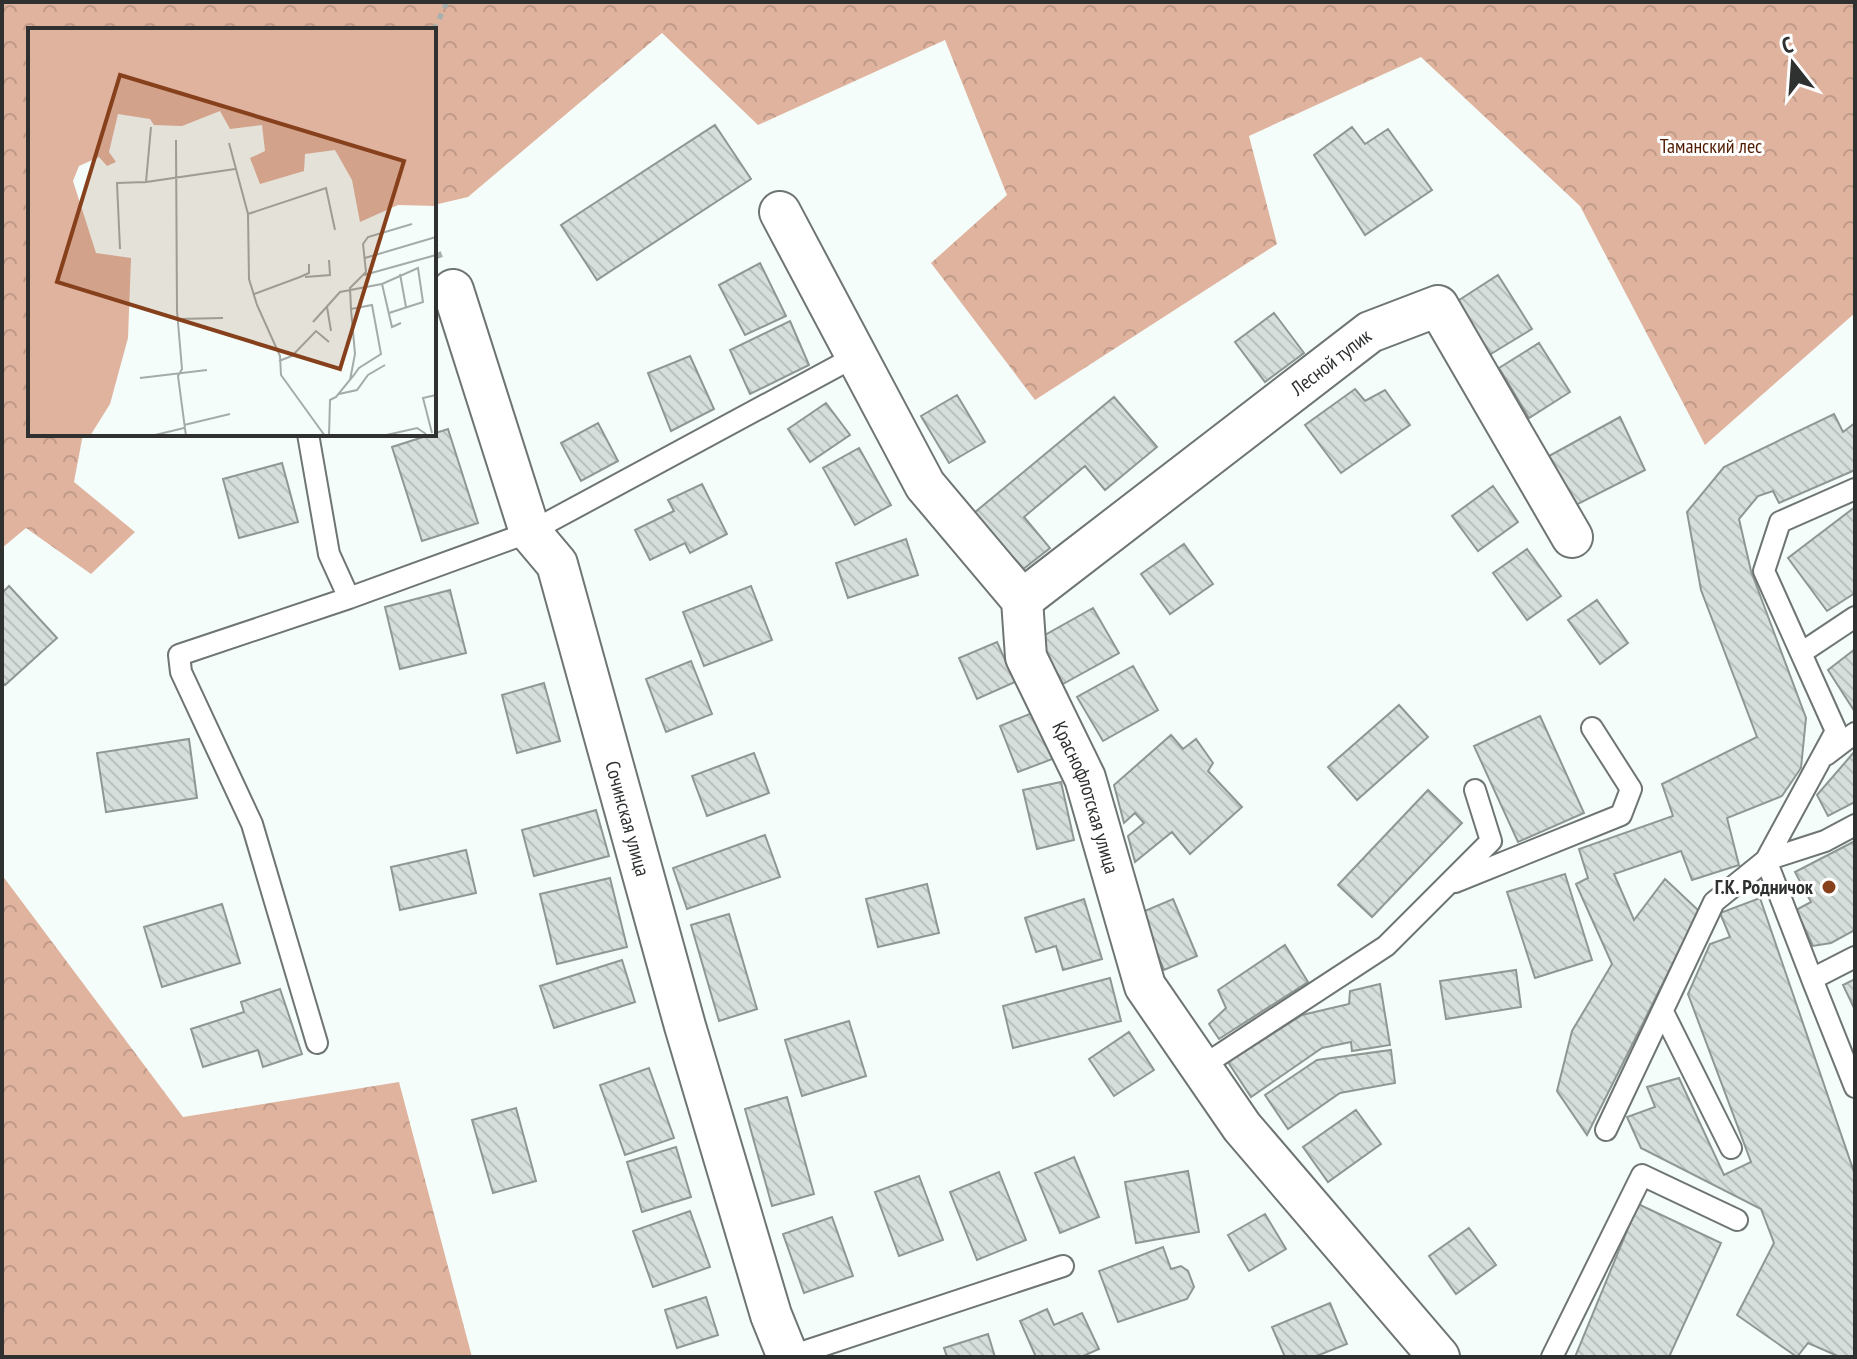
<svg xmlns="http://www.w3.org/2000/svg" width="1857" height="1359" viewBox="0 0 1857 1359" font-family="'PT Sans Narrow',sans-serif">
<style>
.forest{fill:url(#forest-crowns)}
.building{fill:url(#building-back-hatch);stroke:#8f9793;stroke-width:2}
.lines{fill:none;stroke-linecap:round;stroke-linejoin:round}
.service-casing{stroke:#6e7573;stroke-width:24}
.minor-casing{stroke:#6e7573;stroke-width:44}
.path{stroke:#a9b0ad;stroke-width:5;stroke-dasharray:6 6;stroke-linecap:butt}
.service{stroke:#fff;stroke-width:20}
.minor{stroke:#fff;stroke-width:40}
.poi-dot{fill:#87401c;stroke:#fff;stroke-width:3}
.labels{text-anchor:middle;stroke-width:6;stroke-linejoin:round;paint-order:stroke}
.park-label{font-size:20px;fill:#521c00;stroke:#fff}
.street-label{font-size:20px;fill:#2e3130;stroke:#fff}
.poi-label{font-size:20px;font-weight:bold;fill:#2e3130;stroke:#fff;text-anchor:end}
.inset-road{fill:none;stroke:#a5aba9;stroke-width:2}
.view{fill:#87401c;fill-opacity:0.15;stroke:#87401c;stroke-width:4}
.inset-edge{fill:none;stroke:#2e3130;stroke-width:4}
</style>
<defs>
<pattern id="forest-crowns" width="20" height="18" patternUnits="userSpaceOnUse" patternTransform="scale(2)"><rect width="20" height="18" fill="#e0b39f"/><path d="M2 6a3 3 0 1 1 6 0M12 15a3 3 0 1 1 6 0" fill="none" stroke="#c09a89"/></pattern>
<pattern id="building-back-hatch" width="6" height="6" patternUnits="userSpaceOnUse" patternTransform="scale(2)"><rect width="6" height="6" fill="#d7dfdc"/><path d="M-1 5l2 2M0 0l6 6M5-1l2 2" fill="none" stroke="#b9c0bd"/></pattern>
</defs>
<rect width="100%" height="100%" fill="#f4fdf9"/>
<path class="forest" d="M2,2H1855V313L1705,445L1580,206L1421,57L1249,136L1277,244L1035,400L931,263L1007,195L945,40L758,125L662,33L468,197L434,205V30H30V434H83L74,482L135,532L91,574L26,528L2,548Z
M2,875L183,1117L399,1082L472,1357H2Z"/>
<path class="building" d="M715,125L751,179L597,280L561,225Z
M1352,127L1365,144L1388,129L1432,190L1365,235L1314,155Z
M760,263L786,316L745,335L719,285Z
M1498,275L1532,329L1486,357L1453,304Z
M1274,313L1304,353L1265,382L1235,342Z
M790,321L809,365L750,394L730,350Z
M1539,343L1570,392L1529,418L1499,368Z
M690,356L714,409L671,431L648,373Z
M1355,389L1365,401L1385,390L1410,425L1341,473L1305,425Z
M957,395L985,442L949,463L921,416Z
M1114,397L1157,447L1105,490L1085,466L1024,517L1050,548L1022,570L974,513Z
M826,403L850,435L810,462L788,429Z
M1834,414L1843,432L1855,423V470L1779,503L1773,491L1758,496L1739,519L1751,571L1806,718L1801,768L1782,796L1727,818L1739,865L1692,880L1681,851L1614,874L1634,920L1665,879L1699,911L1587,1135L1557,1091L1572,1031L1612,964L1576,884L1588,878L1579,849L1673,816L1662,784L1757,737L1701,590L1687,512L1724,467Z
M1620,417L1645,470L1572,507L1549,456Z
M598,423L618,461L581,481L561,443Z
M448,429L478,523L422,541L392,447Z
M859,448L891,505L855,525L823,468Z
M282,463L298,522L239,538L223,479Z
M702,484L727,534L690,553L685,543L650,560L635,530L674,511L668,500Z
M1493,486L1518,522L1478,551L1452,516Z
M1855,507V593L1827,611L1788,558Z
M906,539L918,575L848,598L836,563Z
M1184,544L1213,584L1170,614L1141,574Z
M1527,549L1561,596L1527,620L1493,573Z
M9,586L57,638L5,685L2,682V593Z
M751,586L772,640L704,666L683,612Z
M450,590L466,653L400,669L385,607Z
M1597,600L1628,643L1600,664L1568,620Z
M1093,608L1119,653L1063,684L1038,639Z
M997,642L1015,682L977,699L959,658Z
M1855,649V712L1828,670Z
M691,661L712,714L666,732L646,679Z
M1133,666L1158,710L1103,741L1077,697Z
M544,683L560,741L517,753L502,695Z
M1399,705L1428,737L1357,800L1328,767Z
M1037,711L1055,758L1018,772L1000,726Z
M1540,716L1584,813L1518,842L1474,746Z
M1171,735L1183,749L1196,739L1213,763L1208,771L1242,807L1190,854L1172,832L1135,862L1128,836L1144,823L1135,813L1124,823L1114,785Z
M189,739L197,798L106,812L97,753Z
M1855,751V802L1828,816L1817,795Z
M754,753L769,793L707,816L692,776Z
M1061,782L1074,840L1037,849L1023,790Z
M1428,790L1462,823L1372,917L1338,885Z
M596,810L609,856L534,876L522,830Z
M765,835L780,877L687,909L673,868Z
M1855,841V930L1831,943L1813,946L1796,910L1811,902L1795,872Z
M466,850L476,893L400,910L391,867Z
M1565,874L1592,960L1535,978L1507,892Z
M610,878L627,947L557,964L540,894Z
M927,884L939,933L878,947L866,899Z
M1760,898L1855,1175V1357H1840L1808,1343L1797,1357L1737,1315L1774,1243L1761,1209L1641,1148L1627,1117L1655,1107L1647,1087L1679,1078L1724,1175L1751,1162L1688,994L1710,944L1730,937L1720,913Z
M1084,899L1102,959L1063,970L1056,946L1036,952L1025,918Z
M1173,899L1197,956L1164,970L1140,913Z
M222,904L240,963L162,987L144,927Z
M729,914L757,1009L719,1021L691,925Z
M1285,945L1308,982L1219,1039L1209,1024L1226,1008L1218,990Z
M622,960L635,1002L554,1028L540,986Z
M1516,970L1521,1007L1446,1019L1440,981Z
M1110,978L1121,1021L1013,1048L1003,1006Z
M1855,979V1010L1843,985Z
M1380,984L1390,1045L1352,1051L1351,1042L1322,1048L1251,1097L1228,1062L1302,1015L1349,1004L1350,991Z
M280,989L302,1054L263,1067L258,1050L203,1067L191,1029L244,1012L241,1002Z
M849,1021L866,1076L802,1096L785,1040Z
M1129,1032L1154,1070L1114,1096L1089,1059Z
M1391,1050L1395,1083L1340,1093L1288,1129L1265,1095L1317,1060Z
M649,1068L674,1138L625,1155L600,1085Z
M787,1097L814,1194L772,1206L745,1109Z
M516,1108L536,1181L493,1193L472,1120Z
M1356,1110L1381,1144L1328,1182L1303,1147Z
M676,1147L691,1197L642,1212L627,1162Z
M1074,1157L1099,1217L1060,1233L1035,1173Z
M1188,1171L1199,1232L1136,1243L1125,1182Z
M999,1172L1026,1240L977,1260L950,1192Z
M919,1176L943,1240L899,1256L875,1192Z
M1638,1204L1721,1243L1669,1357H1575Z
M690,1211L710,1267L653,1287L633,1231Z
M1265,1214L1286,1249L1249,1271L1228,1235Z
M832,1217L853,1276L804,1293L783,1234Z
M1469,1228L1496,1265L1456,1294L1429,1256Z
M1163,1247L1171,1269L1181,1266L1188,1271L1194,1287L1187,1299L1118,1322L1099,1271Z
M706,1297L718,1335L677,1348L665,1310Z
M1330,1303L1347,1344L1314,1357H1285L1272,1327Z
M1047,1309L1054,1325L1082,1313L1099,1349L1081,1357H1036L1020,1321Z
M988,1334L995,1357H947L944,1348Z"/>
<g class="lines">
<g class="service-casing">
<path id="service" d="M308,434L329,554L349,598L530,532L858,355
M1801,653L1855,617
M1826,755L1855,733
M1455,882L1621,815L1631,789L1592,728
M1855,957L1812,979L1855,1087
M1812,979L1766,860L1836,731L1764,571L1780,522L1855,489
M1663,1012L1731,1148
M317,1043L252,824L181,672L179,655L349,598
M1201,1067L1386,946L1491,841L1475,790
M1606,1130L1714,902L1766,860L1825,841L1855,825
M788,1357L1063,1266
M1552,1357L1642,1175L1737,1220"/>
</g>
<g class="minor-casing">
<g id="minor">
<path id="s1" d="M780,212L925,485L1022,600L1026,657L1085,778L1145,986L1242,1127L1439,1357"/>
<path id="s2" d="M453,290L530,532L557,564L685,1026L771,1315L788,1357"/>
<path id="s3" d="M1022,600L1370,332L1438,306L1572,537"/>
</g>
</g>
<path class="path" d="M434,30L447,2
M434,241L441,259
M2,1309V1312"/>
<use href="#service" class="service"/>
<use href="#minor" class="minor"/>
</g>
<circle class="poi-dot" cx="1829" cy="887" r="8"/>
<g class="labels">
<g class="park-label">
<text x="1711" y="153">Таманский лес</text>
</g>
<g class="street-label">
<text dy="7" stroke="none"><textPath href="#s3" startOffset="390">Лесной тупик</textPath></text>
<text dy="7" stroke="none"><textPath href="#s1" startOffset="670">Краснофлотская улица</textPath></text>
<text dy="7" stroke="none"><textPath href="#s2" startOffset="560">Сочинская улица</textPath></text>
</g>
<g class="poi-label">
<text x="1813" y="894">Г.К. Родничок</text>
</g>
</g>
<g transform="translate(28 28)">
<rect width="408" height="408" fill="#f4fdf9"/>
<path d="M0,0H408V178L370,177L332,194L324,152L307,122L277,126L276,143L232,156L222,130L237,123L234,97L202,101L192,83L154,98L126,97L122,91L90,86L81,124L88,134L79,138L71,129L51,138L45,153L68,225L103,230L100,310L82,376L62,408H0Z" fill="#e0b39f"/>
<path class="inset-road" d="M123,99L118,154L207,141M148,112L149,283L154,341L150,348L158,408M201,115L220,186L221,251L229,277L252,328L253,347L297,408M220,186L298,160L307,202M92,221L89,155L118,154M337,230L408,209M372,246L378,279M336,247L408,227M277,249L302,247L301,232M354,256L390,240L395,274L361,285M226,266L272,249L281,245V236M299,279L303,303M323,281L322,260L338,244L335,216L340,209L384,196M149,291L195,290M285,294L312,264L354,256L364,299L373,295M251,333L264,328L288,303L301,314M112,350L179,342M311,366L329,362L340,347L357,337M156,397L202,386M404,405L395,370L408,367M123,408L156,400M301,408L302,372L308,369L326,347L331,340L353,326L344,277L323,281L327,326L322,352M354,408L389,400L398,406"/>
<path class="view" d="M92,47L376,133L312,341L29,254Z"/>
<rect width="408" height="408" class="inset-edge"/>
</g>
<rect width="1857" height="1359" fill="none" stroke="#2e3130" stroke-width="8"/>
<g transform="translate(1793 64) rotate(343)" stroke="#ffffff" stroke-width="6" paint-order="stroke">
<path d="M0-6L14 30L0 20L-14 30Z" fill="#2e3130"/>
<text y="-12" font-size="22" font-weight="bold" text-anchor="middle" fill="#2e3130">С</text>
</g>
</svg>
